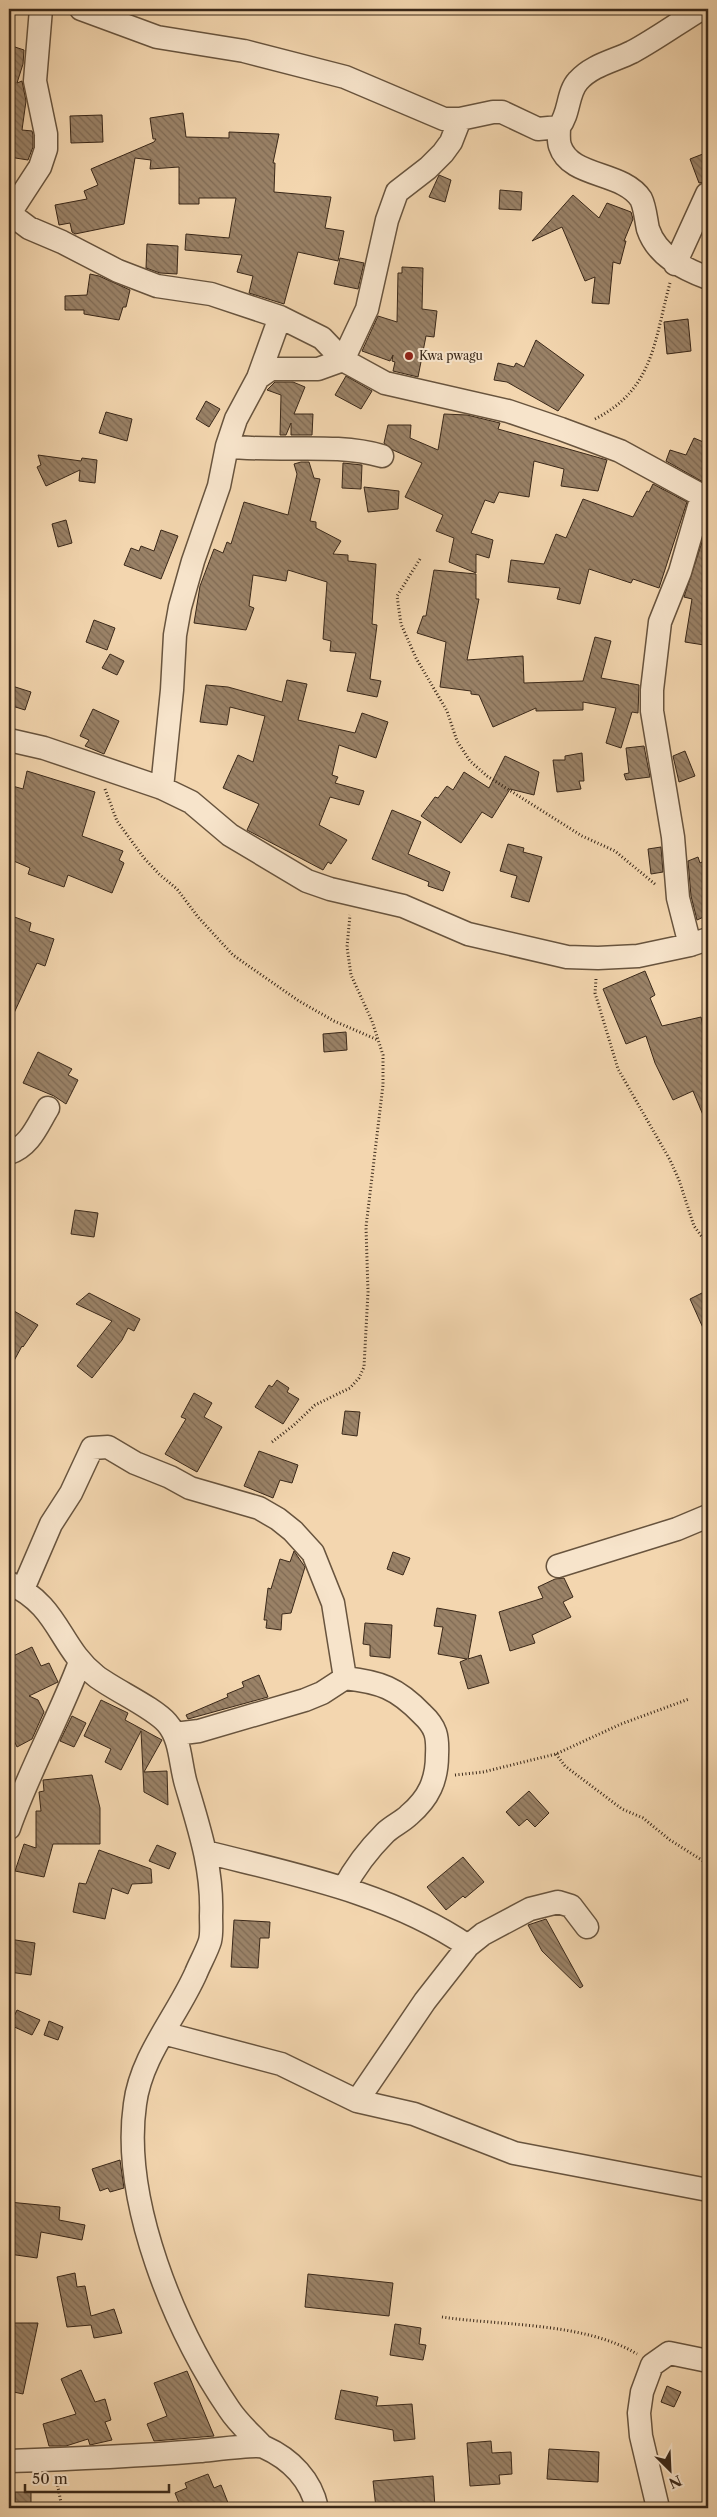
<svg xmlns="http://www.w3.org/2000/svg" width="717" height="2517" viewBox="0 0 717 2517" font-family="'Libre Caslon Text',serif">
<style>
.building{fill:url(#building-back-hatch);stroke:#3a2819}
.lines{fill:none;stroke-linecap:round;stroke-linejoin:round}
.minor-casing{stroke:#68543e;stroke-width:25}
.path{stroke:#3a2819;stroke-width:3;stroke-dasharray:1 2.5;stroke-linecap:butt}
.minor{stroke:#f7e4cb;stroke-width:22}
.poi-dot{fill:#8f2418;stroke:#f7e4cb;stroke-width:2}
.labels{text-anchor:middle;stroke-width:4;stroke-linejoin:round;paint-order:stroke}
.poi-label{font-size:12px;fill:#3a2819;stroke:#f7e4cb;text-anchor:start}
</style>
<defs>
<pattern id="building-back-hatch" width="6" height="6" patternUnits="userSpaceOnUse" patternTransform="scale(1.25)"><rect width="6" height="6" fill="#9a8267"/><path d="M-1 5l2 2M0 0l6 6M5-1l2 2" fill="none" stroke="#7f6a54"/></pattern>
</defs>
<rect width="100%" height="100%" fill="#f3d6af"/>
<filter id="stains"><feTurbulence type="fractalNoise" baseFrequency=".004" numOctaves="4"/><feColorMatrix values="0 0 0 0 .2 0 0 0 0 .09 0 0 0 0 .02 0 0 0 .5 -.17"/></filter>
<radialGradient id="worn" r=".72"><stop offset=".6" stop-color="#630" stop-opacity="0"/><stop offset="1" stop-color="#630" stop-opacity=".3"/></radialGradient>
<path class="building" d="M9,45L24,50L23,64L17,83L22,81L26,101L22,130L32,131L33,135V147L28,160L9,157Z
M183,113L186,137L229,138V132L279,134L273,163H275L274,192L331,197L325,228L344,231L338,261L298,252L284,304L249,293L253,276L237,272L242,255L185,250L186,234L229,238L236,198H199V204H179V167L150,169L151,160L135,158L124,224L75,234L72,232L70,223L59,225L55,205L87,199L84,191L98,185L91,169L154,142L156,139H153L150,118Z
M102,115L103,142L71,143L70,116Z
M708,152V181L699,183L690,159Z
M439,175L451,180L445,202L429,197Z
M500,190L522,192L521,210L499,209Z
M573,195L599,218L607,203L631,212L633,219L624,241H626L620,264L613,262L609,304L592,303L595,277L585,281L562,227L532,241Z
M147,244L178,246L177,274L160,273L146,268Z
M340,258L364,263L358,289L334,284Z
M402,267L423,268L422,309L437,311L434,337L426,336L418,377L393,371L395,362L392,361L393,355L390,361L362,351L378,316L397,322L398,273H402Z
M90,274L99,276L130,290L126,307H123L119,320L84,314V310H65V296L87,295Z
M688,319L691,351L667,354L664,322Z
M536,340L584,375L558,411L507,382L494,380L498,363L514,367L516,363L524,367Z
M346,376L372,391L361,409L335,395Z
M275,382H293L305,387L294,414H313L312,435H291V423L286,435H280L281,395L267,390Z
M206,401L220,409L209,427L196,419Z
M106,412L132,419L127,441L99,433Z
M444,414L467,415L500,423L498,429L607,460L598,491L561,486L564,469L534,461L529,497L499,492L494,503L485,500L471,533L493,540L489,558L476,554V573L449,562L454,538L436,531L443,515L405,497L422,463L393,450L384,443L388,425H411L410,438L438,450Z
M694,438L708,444V471L703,482L666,461L670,450L686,455Z
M38,455L81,461L82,458L97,460L95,483L79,481L80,470L46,486L37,467L41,465Z
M301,462H309L314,478L320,479L310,521L316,522V528L341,541L333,554L348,555V561L376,564L372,624L377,625L370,679L381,681L377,697L347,691L356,653L330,651L331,641L323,639L327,582L288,570L286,581L253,575L249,606L254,608L246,630L194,623L200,586L214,549L223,553L227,542L231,544L244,502L288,515L297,474L294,464Z
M343,463L362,465L361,489L342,488Z
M653,484L687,502L659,588L633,579L631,583L589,569L580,604L557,599L560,588L508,582L511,560L544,564L556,534L566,538L583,499L633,517L647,491L649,492Z
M364,487L399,491L398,509L368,512Z
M66,520L72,543L58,547L52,524Z
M161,530L178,536L161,579L124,565L131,548L139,551L141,546L154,551Z
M706,530L708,531V617L704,645L685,642L692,599L684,597Z
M434,570L476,574V599H479L467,660L523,656L524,683L583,681L595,637L611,641L601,678L639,685L638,713L632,712L621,748L606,743L616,708L583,702V710L536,711V708L493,727L479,695L471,694V691L440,687L446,642L417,633L423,616H426Z
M94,620L115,628L107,650L86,642Z
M110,654L124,661L117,675L102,668Z
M287,680L307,684L298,720L355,733L362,713L388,722L376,758L339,745L332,775L338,777L335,783L364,791L359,805L330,797L319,825L347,840L331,864L328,862L323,870L247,830L259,804L223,788L238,755L253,762L265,716L230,707L227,725L200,722L206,685L228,687L282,702Z
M9,685L31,692L25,710L9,705Z
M93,709L119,721L104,754L85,746L89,740L80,736Z
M644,746L650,777L626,780L624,774L629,773L626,748Z
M685,751L695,776L679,782L673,756Z
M582,753L584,781H579L581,789L557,792L553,760H565V756Z
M505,756L539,772L534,795L510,789L492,818L482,812L461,843L421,816L435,797L438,798L447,786L453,790L464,772L489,788Z
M27,771L95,792L82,836L123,851L119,860L124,863L112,893L68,875L64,887L28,874L30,868L9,859V785L23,789Z
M392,810L421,822L408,854L450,872L443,891L428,886L429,882L372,859Z
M508,844L524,848L523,852L542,857L529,902L511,897L517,876L500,871Z
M661,847L663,872L651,874L648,849Z
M698,857L700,863L708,859V915L697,920L691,896L688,861Z
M9,915L31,923L29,931L54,939L45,966L37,963L9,1024Z
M645,971L655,995L650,998L662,1026L701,1017L708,1049V1127L693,1091L673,1100L655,1063L646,1036L626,1044L603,989Z
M346,1032L347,1050L324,1052L323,1034Z
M38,1052L72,1069L68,1075L78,1080L66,1104L54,1096L23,1083Z
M75,1210L98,1213L94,1237L71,1234Z
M708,1290V1339L690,1299Z
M89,1293L140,1319L134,1331L128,1328L122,1340L92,1378L77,1366L112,1321L76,1304Z
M9,1308L38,1325L23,1347L22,1346L9,1370Z
M277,1380L289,1388L287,1392L299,1399L283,1424L255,1407L269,1385L272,1387Z
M194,1393L212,1403L204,1417L222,1427L197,1472L165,1454L186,1419L181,1417Z
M345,1411L360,1412L357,1436L342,1434Z
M259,1451L298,1465L292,1483L280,1480L273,1498L244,1486Z
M294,1551L305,1567L291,1613L282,1614L281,1630L266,1628L267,1620H264L268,1588L271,1589L280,1559L290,1562Z
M393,1552L410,1558L403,1575L387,1569Z
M564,1578L573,1597L563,1602L571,1617L532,1635L535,1643L510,1651L499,1612L543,1598L538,1587L555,1579Z
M437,1608L476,1615L468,1659L481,1655L489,1683L468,1689L460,1662L467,1659L438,1654L443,1627L434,1626Z
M365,1623L392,1625L390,1658L370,1656V1645L363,1644Z
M32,1647L41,1666L49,1663L58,1682L29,1696L38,1700L44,1712L32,1739L17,1747L9,1730V1658Z
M259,1675L268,1697L188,1719L186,1715L228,1697L227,1694L244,1687L242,1682Z
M101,1700L128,1713L125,1720L162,1740L144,1772L167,1771L168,1805L144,1792L141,1731L121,1770L105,1762L111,1749L84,1736Z
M72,1716L86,1723L74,1747L60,1741Z
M92,1775L100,1808V1844H53L44,1877L15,1871L24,1844L36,1848V1811H41L39,1792L44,1791L43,1780Z
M529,1791L549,1813L535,1827L527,1819L519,1826L506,1812Z
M157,1845L176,1853L169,1869L149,1861Z
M99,1850L151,1869L152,1883L132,1884L128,1894L112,1888L105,1919L73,1912L79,1883L86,1884Z
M463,1857L484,1882L465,1898L463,1896L446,1910L427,1887Z
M546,1919L583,1986L580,1988L542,1951L528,1925Z
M234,1920L270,1922L269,1938H260L258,1968L231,1967Z
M9,1939L35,1943L31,1975L9,1972Z
M17,2010L40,2020L32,2035L10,2025Z
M49,2021L63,2027L58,2040L44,2035Z
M120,2160L124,2188L110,2192L108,2188L100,2191L92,2169Z
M9,2202L60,2207L59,2220L85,2225L82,2240L41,2232L37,2258L9,2254Z
M75,2273L77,2287L85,2286L91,2316L114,2309L122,2333L94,2338L91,2325L67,2327L57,2277Z
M308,2274L393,2283L389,2316L305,2307Z
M10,2323H38L23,2394L9,2391Z
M395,2324L421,2328L419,2344L426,2345L423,2360L390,2355Z
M81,2370L95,2402L105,2399L111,2420L105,2422L112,2440L90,2445L88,2439L66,2446H49L43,2424L76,2414L61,2379Z
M187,2371L214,2436L154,2441L147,2424L167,2416L154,2383Z
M667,2386L681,2392L674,2407L661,2402Z
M341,2390L378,2397L376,2406L412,2404L415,2439L394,2441L393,2430L335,2419Z
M491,2441L492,2453L511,2452L512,2474L499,2475L500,2484L470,2486L467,2443Z
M549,2449L599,2452L598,2482L547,2479Z
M208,2474L214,2488L221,2485L230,2508H181L175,2493L187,2488L185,2483Z
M433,2476L435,2508H376L373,2481Z
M15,2492H31V2508H15Z"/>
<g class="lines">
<g class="minor-casing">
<path id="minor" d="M81,9L157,37L244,51L345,77L444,119H460L493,112H502L538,129L559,127C570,113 567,93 578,81C592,65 614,61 632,52C656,39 678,23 701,9
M559,127C559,132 558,140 560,146C570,178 623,171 641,199C645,207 646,220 648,229C657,256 684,269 708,278
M9,213L29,228L62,242L118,271L157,286L211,294L280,317L322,338L343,360L385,383L508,411L561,429L620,451L708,499
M10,213L40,167L46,149V134L35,81L41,9
M675,264L707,194
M258,378L271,369H318L343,360L367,309L387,220L397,192L428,168L443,153L451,142L460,119
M227,446C278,453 333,442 382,456
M9,740L44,748L162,788L191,802L230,835L307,881L330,889L403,906L468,934L567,957L598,958L638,956L690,945L708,939
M162,788L172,690L175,635L180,607L193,561L219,486L227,446L236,419L258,378L280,317
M690,945L678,898L673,837L652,711V690L660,622L680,572L702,496
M9,1153C30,1146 37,1126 48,1108
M558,1566L677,1529L708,1516
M9,1583C60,1606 58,1646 96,1676C114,1690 153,1707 167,1723C181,1739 180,1764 186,1784C199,1828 213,1869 211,1916C211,1924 212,1933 210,1941C207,1951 200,1963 196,1973C177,2016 141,2056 135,2104C121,2201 175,2330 229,2409C238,2423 251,2434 262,2446
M23,1589L51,1524L71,1493L92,1448L108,1447L135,1463L170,1477L190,1488L259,1508L278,1519L293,1531L313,1553L333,1603L345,1678
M175,1734L199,1731L305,1700L322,1693L345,1678C380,1682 397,1688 422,1714C436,1727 438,1736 437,1755C437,1780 429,1798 409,1815C402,1822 392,1826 385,1833C368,1850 355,1867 344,1888
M9,1828C29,1771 59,1718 80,1662
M206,1852C296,1875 390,1893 468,1946
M163,2033L281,2064L357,2101L414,2114L514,2153L708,2190
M357,2101L425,2001L468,1946L483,1934L530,1909L558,1902L571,1906L587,1927
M9,2461C73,2459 136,2456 200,2451C212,2450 256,2444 264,2447C291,2459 311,2480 317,2508
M658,2508L641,2436L639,2413L642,2392L652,2365L669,2353L708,2361"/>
</g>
<path class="path" d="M595,419C654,389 654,341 670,283
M420,559L397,596L401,624L416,658L447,711L457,741L470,761L487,776L582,836L615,851L656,885
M105,789L117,821L144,858L160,875L177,889L198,917L233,955L299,1001L334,1021L378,1040
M596,979L595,993L618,1069L670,1160L679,1180L694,1226L708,1245
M272,1442L294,1425L315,1405L350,1388L359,1378L364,1367L368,1292L366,1227L383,1085V1055L372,1021L351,975L347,947L350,915
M556,1754L565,1766L622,1809L643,1818L670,1840L708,1864
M455,1775L483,1772L556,1754L621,1724L689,1699
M442,2317C503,2326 584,2322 637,2354
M57,2482L62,2508"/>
<use href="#minor" class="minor"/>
</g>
<circle class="poi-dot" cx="409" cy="356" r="5"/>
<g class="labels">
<g class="poi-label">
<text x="419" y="360">Kwa pwagu</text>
</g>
</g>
<rect width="717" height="2517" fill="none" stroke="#f3d6af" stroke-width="30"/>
<rect x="10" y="10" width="697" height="2497" fill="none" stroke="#3a2819" stroke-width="2.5"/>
<rect x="15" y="15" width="687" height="2487" fill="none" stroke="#3a2819"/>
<g transform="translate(670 2470) rotate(156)" stroke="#f7e4cb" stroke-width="4" paint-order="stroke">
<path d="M0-4L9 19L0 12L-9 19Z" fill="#3a2819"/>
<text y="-8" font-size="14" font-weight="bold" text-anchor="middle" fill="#3a2819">N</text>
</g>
<path d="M25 2484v8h144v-8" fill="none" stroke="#3a2819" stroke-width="2.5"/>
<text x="32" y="2484" font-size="15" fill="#3a2819" stroke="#f7e4cb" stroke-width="4" paint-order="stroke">50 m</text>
<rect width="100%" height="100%" filter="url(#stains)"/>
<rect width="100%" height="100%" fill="url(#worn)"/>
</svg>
